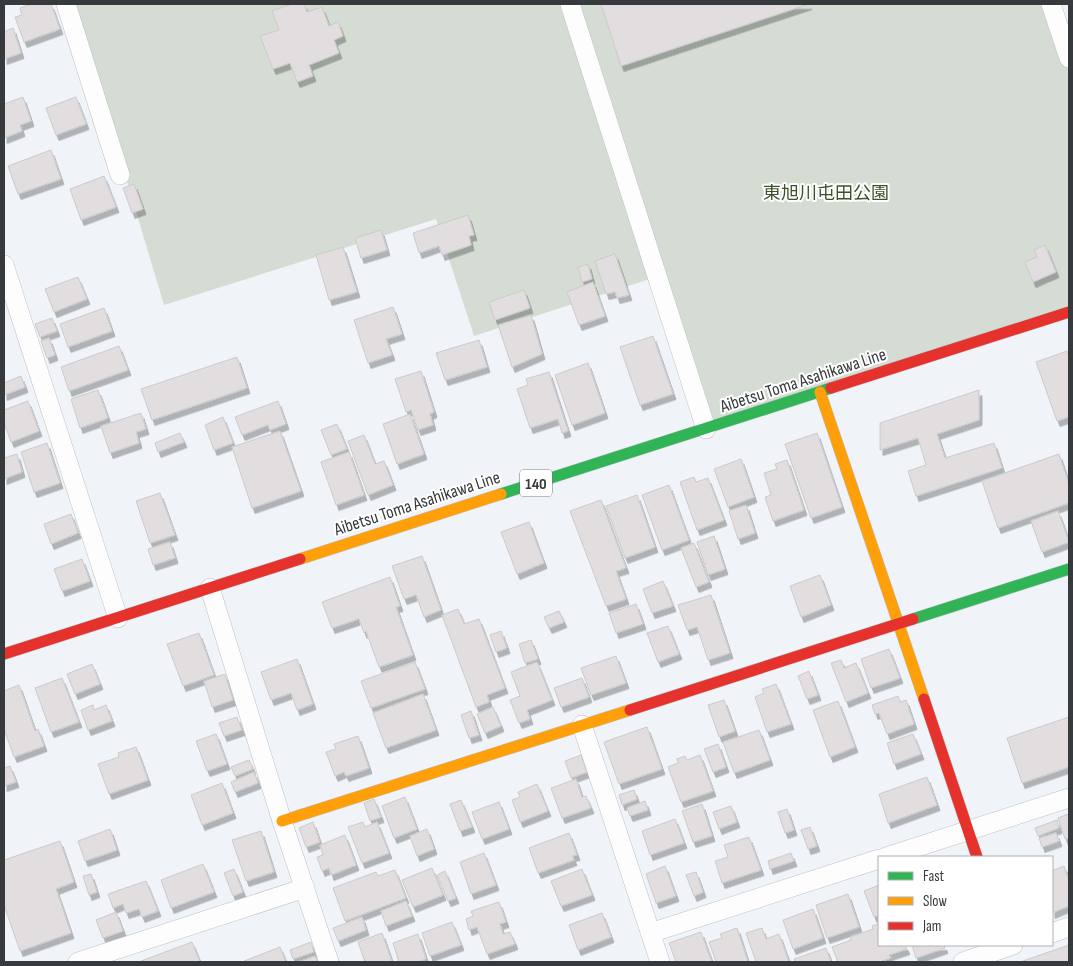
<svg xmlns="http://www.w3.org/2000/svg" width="1073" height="966" viewBox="0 0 1073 966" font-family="'Sofia Sans Condensed','Noto Sans JP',sans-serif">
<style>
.green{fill:#d4dcd4}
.building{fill:#e2ddde;stroke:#cbcacc;filter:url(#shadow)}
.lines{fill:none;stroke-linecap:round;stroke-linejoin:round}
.street-casing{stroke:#bdc1c4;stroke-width:20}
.fast-casing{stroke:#bdc1c4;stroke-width:12}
.slow-casing{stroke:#bdc1c4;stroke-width:12}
.jam-casing{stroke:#bdc1c4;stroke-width:12}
.street{stroke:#fdfdfe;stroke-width:19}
.fast{stroke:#30b455;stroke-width:11}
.slow{stroke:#ff9f0a;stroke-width:11}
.jam{stroke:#e5322d;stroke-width:11}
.labels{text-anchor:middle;stroke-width:4;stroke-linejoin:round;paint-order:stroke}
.shield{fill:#fff;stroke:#737576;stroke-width:1}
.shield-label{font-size:16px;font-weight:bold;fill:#373a3c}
.park-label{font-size:18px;fill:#3b5329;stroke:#fff}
.street-label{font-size:18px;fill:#373a3c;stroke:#fff}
</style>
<defs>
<filter id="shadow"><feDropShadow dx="3" dy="5.5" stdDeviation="0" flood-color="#0004"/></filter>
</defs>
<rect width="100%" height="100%" fill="#f0f4f8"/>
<path class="green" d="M74,4H1050L1069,63V312L706,429L656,277L474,336L436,219L164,305Z"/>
<path class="building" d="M32,4H51L60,29L24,42L15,17L22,15L20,8Z
M292,4H304L307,12L322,7L329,26L338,22L343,36L334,40L339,53L309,65L313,76L297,82L290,63L273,69L260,36L279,30L272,11Z
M601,4H809L621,66Z
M13,28L21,53L4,59V32Z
M23,97L31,121L20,125L22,131L4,138V104Z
M76,97L86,124L56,135L46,108Z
M51,150L61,179L18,194L8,166Z
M104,176L116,207L81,220L70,189Z
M134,184L143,209L132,213L123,188Z
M468,215L474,235L469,236L471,245L442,255L439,246L419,253L413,233Z
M381,230L387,250L361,258L355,238Z
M1045,245L1056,272L1033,282L1025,262L1037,257L1034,250Z
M343,247L357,292L329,300L316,255Z
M615,254L629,295L617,298L615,292L606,294L595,261Z
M588,264L592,279L582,282L578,267Z
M78,277L87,299L54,312L45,289Z
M593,282L605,316L579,325L567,292Z
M524,290L530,308L495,320L489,302Z
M393,307L402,334L386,339L392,355L368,363L354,320Z
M104,308L112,331L68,347L60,324Z
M531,315L542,354L512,367L498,325Z
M52,318L57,331L40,337L35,324Z
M653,336L673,394L640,405L620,347Z
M49,338L55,355L47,358L41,341Z
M479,340L487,367L445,380L436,353Z
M119,346L128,370L69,391L61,367Z
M1067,351L1069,356V417L1057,421L1036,362Z
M237,357L247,388L152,420L141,389Z
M588,363L605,413L572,425L555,375Z
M421,371L434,412L430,414L433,425L418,430L411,410L406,412L395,379Z
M549,372L568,431L562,433L558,419L530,428L517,389L528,385L526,379Z
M21,376L25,387L4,395V383Z
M98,390L108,418L80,428L71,399Z
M979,390V420L937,434L945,458L994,443L1002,468L916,496L908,471L926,465L918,438L880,450V423Z
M28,401L39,431L11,442L4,422V410Z
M278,401L286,424L270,430L268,425L242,435L235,417Z
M141,413L146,429L136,432L139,443L110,453L101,426Z
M410,414L424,454L397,464L383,424Z
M223,417L233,443L214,450L205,425Z
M337,424L347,449L331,455L321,430Z
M280,431L301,491L252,508L232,447Z
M180,433L184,442L158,452L155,443Z
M817,433L842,507L811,518L785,444Z
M364,435L375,464L384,461L393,485L368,495L348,441Z
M47,443L60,483L34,492L21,452Z
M349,452L364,495L336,505L321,462Z
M17,454L22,472L4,479V458Z
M1059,454L1069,484V503L998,528L982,481Z
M741,459L754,497L728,507L714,469Z
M787,460L804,510L773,521L765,497L771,495L764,473L777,469L775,464Z
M694,477L696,482L708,478L724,520L697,530L680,482Z
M669,485L689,540L662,550L642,495Z
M160,493L175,535L150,543L136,501Z
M637,495L655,547L625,558L606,506Z
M601,500L626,568L616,571L626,599L606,606L570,511Z
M746,505L755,533L738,539L729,511Z
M1058,511L1069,542L1042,552L1031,521Z
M71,514L78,533L51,544L44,524Z
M529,522L544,563L517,574L501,532Z
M714,536L725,569L708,575L697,542Z
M170,542L175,558L153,565L148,549Z
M694,543L709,582L696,587L681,548Z
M422,556L441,610L424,617L416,595L404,599L392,566Z
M82,559L90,581L62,591L54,569Z
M820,575L831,605L801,617L790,586Z
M390,577L400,606L396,607L413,655L379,667L366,631L364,633L359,619L332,628L322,602Z
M663,581L673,606L652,613L643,589Z
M711,595L730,653L708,660L697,627L687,630L678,605Z
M636,604L643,624L616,633L609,613Z
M458,609L464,624L479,619L505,688L487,695L489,702L476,707L442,615Z
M559,611L564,622L549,628L544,617Z
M668,626L679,654L658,662L647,633Z
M501,631L507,648L496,652L490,635Z
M199,633L214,675L183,686L167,644Z
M531,640L538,659L525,663L519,644Z
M889,649L900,678L871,688L861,659Z
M616,656L626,683L591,695L581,668Z
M297,659L313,704L297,710L291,693L271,700L261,672Z
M841,660L844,668L856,663L868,693L846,702L831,663Z
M415,662L425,689L371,708L361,681Z
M537,662L552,700L527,710L530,719L519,723L510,700L520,696L511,672Z
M92,664L100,684L75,694L67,674Z
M809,671L818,695L807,699L798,676Z
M225,674L233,700L212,707L204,681Z
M62,678L79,722L51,732L35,688Z
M582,678L589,697L561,707L554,688Z
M776,684L791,724L767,732L755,697L764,693L762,689Z
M19,685L35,731L38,729L44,746L14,757L4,729V691Z
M423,694L436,730L386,748L373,713Z
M898,696L900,702L906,700L914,724L887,734L879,713L875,714L872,705Z
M724,700L735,731L719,737L708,705Z
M838,701L855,747L830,757L813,710Z
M93,705L94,710L106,705L112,721L88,730L81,710Z
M493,707L501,726L485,733L477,714Z
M471,711L479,735L469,738L461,715Z
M237,717L242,730L224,736L219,723Z
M1069,717V767L1022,783L1007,738Z
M647,727L662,769L619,784L604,742Z
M759,730L770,760L734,773L723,742Z
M216,734L227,764L207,771L196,741Z
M913,734L921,754L894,764L887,743Z
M358,736L369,768L346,776L344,772L335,776L326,752L336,749L334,744Z
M718,744L726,767L713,772L704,749Z
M136,747L148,780L109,794L98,764L119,757L118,753Z
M581,755L587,772L571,778L565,761Z
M700,755L713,791L681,802L668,767L678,763L677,759L685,756L687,760Z
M249,760L253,769L235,776L231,767Z
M10,766L16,782L4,786V768Z
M254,772L258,783L235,792L231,782Z
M927,777L937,805L888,823L879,794Z
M576,779L582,797L586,796L591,808L562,818L551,788Z
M222,783L233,813L202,825L191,795Z
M537,784L548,811L520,822L512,800L520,797L518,792Z
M634,790L637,799L622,805L619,795Z
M405,797L417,829L394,838L382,806Z
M374,799L381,817L370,821L364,803Z
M461,800L472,827L460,831L450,804Z
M645,801L648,810L630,816L627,808Z
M499,802L509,829L482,839L472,812Z
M702,804L712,836L693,842L682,811Z
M731,806L737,822L719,829L713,812Z
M787,809L794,830L785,833L778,812Z
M1068,814L1069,819V838L1065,839L1058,818Z
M675,819L684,843L650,855L642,831Z
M1057,820L1059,828L1038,836L1035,828Z
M313,822L320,842L306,847L299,828Z
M363,822L365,827L377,822L389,853L362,863L348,827Z
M810,827L817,846L808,849L801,830Z
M110,829L117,850L85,861L78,841Z
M427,829L434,849L417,856L410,836Z
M261,831L274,872L246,881L232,840Z
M569,833L577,855L572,856L574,860L538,873L529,848Z
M1056,833L1059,841L1042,847L1039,838Z
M345,835L356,865L331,875L329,868L322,871L317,857L323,855L320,845Z
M749,837L761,870L722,883L715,861L728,857L724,845Z
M60,841L74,882L56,889L71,933L20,951L4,905V860Z
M484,853L496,885L471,894L460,862Z
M791,853L794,861L770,869L768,861Z
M203,864L214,892L171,908L161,880Z
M665,866L676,896L656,903L646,874Z
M1064,866L1069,881V906L1052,913V871Z
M432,868L443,895L413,907L402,880Z
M234,869L243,892L233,896L224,873Z
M582,869L592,895L561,906L551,881Z
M395,870L406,898L345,921L333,888L376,872L378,876Z
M445,871L456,898L448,901L437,875Z
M696,872L703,892L694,896L686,875Z
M91,874L97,892L89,895L83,876Z
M146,881L158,911L142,917L139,909L126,913L123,904L113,908L108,894Z
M879,885V915L874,917L864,891Z
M848,894L859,927L827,938L816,905Z
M406,901L412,916L386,926L381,911Z
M499,902L506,922L500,924L503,934L510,932L515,944L487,954L477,927L469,930L466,919L473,916L471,911Z
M813,909L823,938L793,949L783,920Z
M116,912L123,931L103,938L96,920Z
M602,913L611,937L578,950L569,925Z
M362,917L366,930L338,941L333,928Z
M452,922L461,945L430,956L422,933Z
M879,924V945H905L907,949L889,955L891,958L879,962H838L832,947L851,940L850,937L873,929L872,926Z
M737,928L748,962H716L709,942L722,938L720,934Z
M762,928L766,939L779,934L789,962H756L746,933Z
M701,932L712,962H676L669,943Z
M382,933L392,962H365L358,942Z
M418,934L426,959L418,962H399L393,943Z
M192,942L200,962H141V961Z
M311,942L314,952L293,959L290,950Z
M912,945H944L945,948L916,958Z
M1069,945V962H1020Z
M280,947L286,962H244V961Z
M826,948L831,962H795L794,959Z
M315,956L318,962H299Z"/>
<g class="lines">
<g class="street-casing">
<path id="street" d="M66,4L120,175
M570,4L706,429
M1051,4L1069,58
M4,265L118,618
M210,588L282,821L329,962
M582,725L660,962
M886,857L1069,798
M650,933L879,859
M1052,933L1069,927
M78,962L305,888
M963,962L1013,945"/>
</g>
<g class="fast-casing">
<path id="fast" d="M501,494L831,388
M913,619L1069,569"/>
</g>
<g class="slow-casing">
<path id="slow" d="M820,392L924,699
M300,559L501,494
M282,821L630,710"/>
</g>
<g class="jam-casing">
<path id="jam" d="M831,388L1069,312
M4,654L300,559
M924,699L977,857
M630,710L913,619"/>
</g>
<use href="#street" class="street"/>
<use href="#fast" class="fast"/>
<use href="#slow" class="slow"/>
<use href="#jam" class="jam"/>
</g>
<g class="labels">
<rect class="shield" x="520" y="469.5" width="32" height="27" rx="4"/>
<g class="shield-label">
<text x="536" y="489">140</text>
</g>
<g class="park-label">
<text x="826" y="199">東旭川屯田公園</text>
</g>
<g class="street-label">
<text transform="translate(803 380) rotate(-18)" y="6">Aibetsu Toma Asahikawa Line</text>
<text transform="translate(417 503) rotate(-18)" y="6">Aibetsu Toma Asahikawa Line</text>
</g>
</g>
<rect width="1073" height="966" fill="none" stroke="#373a3c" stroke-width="10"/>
<rect x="878" y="856" width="175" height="90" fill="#ffffff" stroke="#afb0b1"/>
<rect x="888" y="872" width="25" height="8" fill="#30b455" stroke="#afb0b1"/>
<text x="923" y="881" font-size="15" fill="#373a3c">Fast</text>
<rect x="888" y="897" width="25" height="8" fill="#ff9f0a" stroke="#afb0b1"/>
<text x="923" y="906" font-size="15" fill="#373a3c">Slow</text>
<rect x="888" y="922" width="25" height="8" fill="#e5322d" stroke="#afb0b1"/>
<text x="923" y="931" font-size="15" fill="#373a3c">Jam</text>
</svg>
